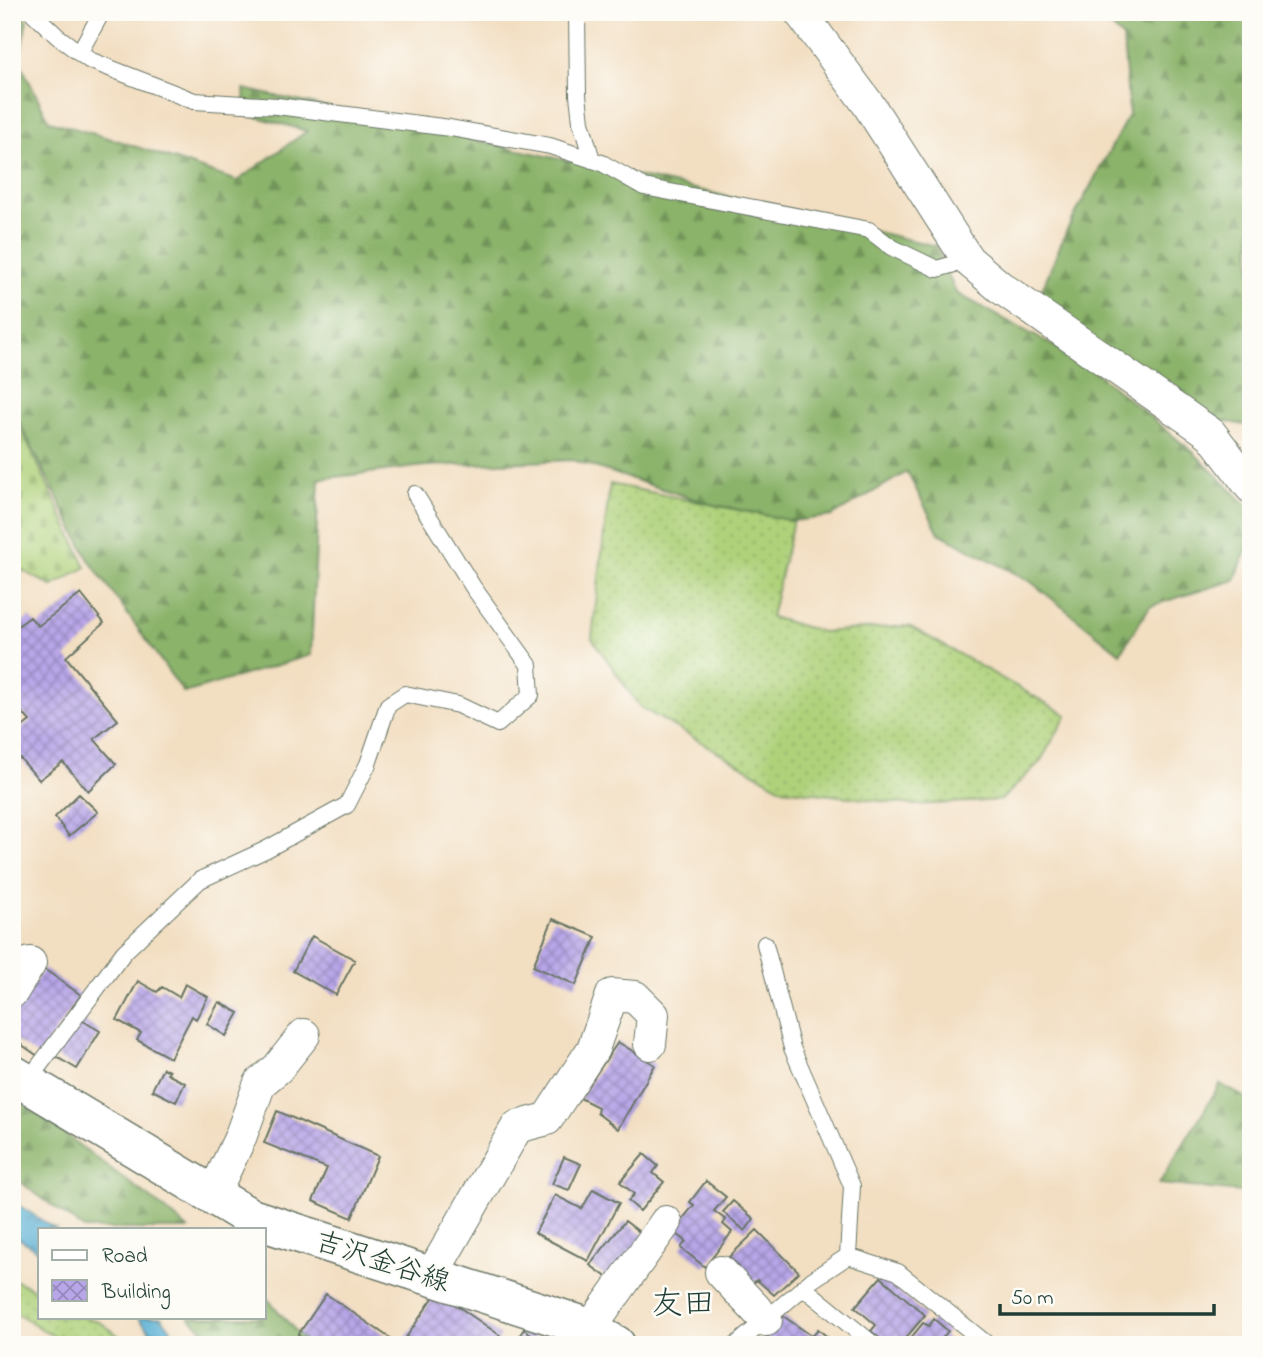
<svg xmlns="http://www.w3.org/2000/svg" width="1263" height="1357" viewBox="0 0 1263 1357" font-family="'Indie Flower','Klee One',sans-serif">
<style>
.grass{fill:url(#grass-dots);stroke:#678757;stroke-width:2}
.forest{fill:url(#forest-firs);stroke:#55784f;stroke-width:2}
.cemetery{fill:url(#cemetery-stones);stroke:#678757;stroke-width:2}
.water{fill:url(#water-ripples);stroke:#3c7684;stroke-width:2}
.building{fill:url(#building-cross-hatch)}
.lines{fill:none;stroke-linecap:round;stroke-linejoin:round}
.lane-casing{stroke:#697565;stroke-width:18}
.street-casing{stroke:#697565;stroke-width:34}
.secondary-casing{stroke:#697565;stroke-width:41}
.lane{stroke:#fff;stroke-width:16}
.street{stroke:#fff;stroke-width:32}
.secondary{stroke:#fff;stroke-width:38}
.labels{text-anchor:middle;stroke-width:5;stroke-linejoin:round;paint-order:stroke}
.street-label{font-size:28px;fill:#1f3d34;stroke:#fdfcf7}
.quarter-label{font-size:32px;fill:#1f3d34;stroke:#fdfcf7}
</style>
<defs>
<pattern id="grass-dots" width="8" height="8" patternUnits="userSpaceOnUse" patternTransform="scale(1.75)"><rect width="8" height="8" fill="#afd17a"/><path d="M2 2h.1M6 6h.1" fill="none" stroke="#96b46a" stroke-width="1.8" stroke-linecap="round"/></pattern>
<pattern id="forest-firs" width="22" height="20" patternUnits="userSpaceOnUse" patternTransform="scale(1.75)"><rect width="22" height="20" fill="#8bb36a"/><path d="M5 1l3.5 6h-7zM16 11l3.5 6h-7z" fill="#719358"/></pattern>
<pattern id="cemetery-stones" width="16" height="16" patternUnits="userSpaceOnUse" patternTransform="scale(1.75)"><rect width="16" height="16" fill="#afd17a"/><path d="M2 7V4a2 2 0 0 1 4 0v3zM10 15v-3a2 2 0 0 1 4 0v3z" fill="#96b46a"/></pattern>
<pattern id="water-ripples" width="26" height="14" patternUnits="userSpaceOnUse" patternTransform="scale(1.75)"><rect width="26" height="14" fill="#58afd4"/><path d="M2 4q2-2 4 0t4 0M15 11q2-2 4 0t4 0" fill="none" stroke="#4890ad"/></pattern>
<pattern id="building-cross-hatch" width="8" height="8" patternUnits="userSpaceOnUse" patternTransform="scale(1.75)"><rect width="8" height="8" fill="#b8a6e8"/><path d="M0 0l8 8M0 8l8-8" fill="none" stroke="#9588bd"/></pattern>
</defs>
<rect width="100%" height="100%" fill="#fdfcf7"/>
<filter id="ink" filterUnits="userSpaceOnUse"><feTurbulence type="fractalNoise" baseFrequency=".0143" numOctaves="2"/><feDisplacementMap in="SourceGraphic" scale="14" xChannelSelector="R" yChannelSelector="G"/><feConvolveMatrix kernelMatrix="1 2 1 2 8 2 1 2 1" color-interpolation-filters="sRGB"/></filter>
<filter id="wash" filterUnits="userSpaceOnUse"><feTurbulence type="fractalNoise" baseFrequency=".00686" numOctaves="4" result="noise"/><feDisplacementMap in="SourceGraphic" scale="28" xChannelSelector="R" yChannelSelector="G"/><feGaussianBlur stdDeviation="1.57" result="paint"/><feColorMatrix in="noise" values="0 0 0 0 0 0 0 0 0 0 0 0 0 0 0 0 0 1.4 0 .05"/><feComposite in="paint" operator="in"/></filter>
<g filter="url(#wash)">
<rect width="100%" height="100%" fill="#f2dec1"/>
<path class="grass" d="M610,484L793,521L771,617L822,632L909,626L1067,715L1040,762L1001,800L914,805L783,789L640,707L592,638Z
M12,1279L40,1292V1317C88,1317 92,1311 129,1345H67L12,1310Z"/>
<path class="forest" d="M12,12H22L27,20L19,61L49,121L122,142L237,181L307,131L246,114L244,89L695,189L936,246L956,293L1083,362L1193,452L1251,509V538L1235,580L1150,606L1120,653L1030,581L939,533L907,472L832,516L793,521L706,503L573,460L425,466L319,479L311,655L184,693L89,560L12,408Z
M1097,12H1251V426L1224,421L1120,359L1037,301L1066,232L1129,114L1123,38Z
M1220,1084L1251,1101V1193L1159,1184Z
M12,1095L166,1210L188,1229H84L12,1176Z
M264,1295L308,1345H218L189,1317H264Z"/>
<path class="cemetery" d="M12,409L86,567L52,586L12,565Z"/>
<path class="water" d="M12,1201L55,1229H40V1252L12,1234Z
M138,1317H161L183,1345H161Z"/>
<g id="blocks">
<path class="building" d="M81,594L104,623L66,657L118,720L94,739L116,764L88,791L63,762L39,780L12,749V735L30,721L12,701V630L30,617L38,626Z
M79,794L98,812L69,836L55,817Z
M553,919L596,937L576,985L533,966Z
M312,936L355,960L336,995L293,971Z
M44,969L81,995L38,1056L12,1038V1012Z
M138,981L157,992L162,987L179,997L185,984L208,997L196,1019L192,1016L170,1058L137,1040L141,1033L117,1020Z
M219,1002L239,1013L226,1036L207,1024Z
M78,1018L100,1031L77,1069L55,1056Z
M618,1042L655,1065L618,1129L597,1113L598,1107L580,1098Z
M163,1068L169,1071L167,1074L185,1083L176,1102L152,1090Z
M277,1111L378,1156L352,1218L313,1201L327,1168L264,1143Z
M644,1154L658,1166L653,1173L664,1182L640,1211L628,1201L634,1194L620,1182Z
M564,1157L581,1164L569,1190L552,1184Z
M706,1181L726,1197L714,1211L726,1220L723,1224L732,1232L705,1267L681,1248L686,1241L673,1231L694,1205L690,1202Z
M593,1189L619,1203L588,1261L535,1233L555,1195L582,1209Z
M733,1201L754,1219L745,1231L723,1212Z
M625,1221L647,1238L612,1281L590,1265Z
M757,1230L799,1272L774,1295L757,1280L753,1283L737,1270L739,1267L729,1257Z
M881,1277L925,1315L900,1345H887L871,1331L876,1325L855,1307Z
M437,1292L501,1336L496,1345H401Z
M326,1294L400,1345H313L298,1335Z
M783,1316L812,1336L818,1329L833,1342L831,1345H770L765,1341Z
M934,1319L948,1331L943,1337L949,1341L946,1345H905L923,1323L929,1326Z
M524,1329L546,1345H513Z"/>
</g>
</g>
<g filter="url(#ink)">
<use href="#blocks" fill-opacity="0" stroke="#697565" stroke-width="2"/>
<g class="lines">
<g class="lane-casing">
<path id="lane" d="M32,12L57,36L89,60L194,101L277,106L450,128L550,146L602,163L644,187L869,230L891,247L937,269L968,260
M577,12L578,95L581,122L592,160
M79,53L102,12
M27,1082L124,952L200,880L267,849L347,805L368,764L388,705L405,694L458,705L498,724L531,695L529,665L473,587L415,494
M848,1256L898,1272L988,1345
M803,1287L874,1345
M736,1345L812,1280L848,1256L852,1186L792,1048L765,944
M1250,1345L1251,1344"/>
</g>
<g class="street-casing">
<path id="street" d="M800,12L868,104L968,260L1000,287L1211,434L1251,487
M12,992L30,963
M213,1195L240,1138L260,1083L277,1069L304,1035
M721,1272L766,1320
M431,1276L517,1127L547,1119L593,1049L612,995L635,997L653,1015L650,1044
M589,1330L666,1222"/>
</g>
<g class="secondary-casing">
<path id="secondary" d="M12,1074L251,1218L578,1324L616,1345"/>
</g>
<use href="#lane" class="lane"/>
<use href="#street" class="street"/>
<use href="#secondary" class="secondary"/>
</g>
</g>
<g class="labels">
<g class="street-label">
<text transform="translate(383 1260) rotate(18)" y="10">吉沢金谷線</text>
</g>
<g class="quarter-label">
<text x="683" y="1313">友田</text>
</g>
</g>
<rect width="1263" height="1357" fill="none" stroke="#fdfcf7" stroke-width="42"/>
<rect x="38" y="1228" width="228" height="91" fill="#fdfcf7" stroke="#a4b0a9" stroke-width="2"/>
<rect x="52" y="1250" width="35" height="10" fill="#ffffff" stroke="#a4b0a9" stroke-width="2"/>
<text x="102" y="1262" font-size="21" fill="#1f3d34">Road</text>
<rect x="52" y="1280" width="35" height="21" fill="url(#building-cross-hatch)" stroke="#a4b0a9" stroke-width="2"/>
<text x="102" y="1298" font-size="21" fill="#1f3d34">Building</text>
<path d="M1000 1304v10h214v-10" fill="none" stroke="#1f3d34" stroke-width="3.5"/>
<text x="1011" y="1304" font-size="21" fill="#1f3d34" stroke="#fdfcf7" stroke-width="5" paint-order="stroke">50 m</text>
</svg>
